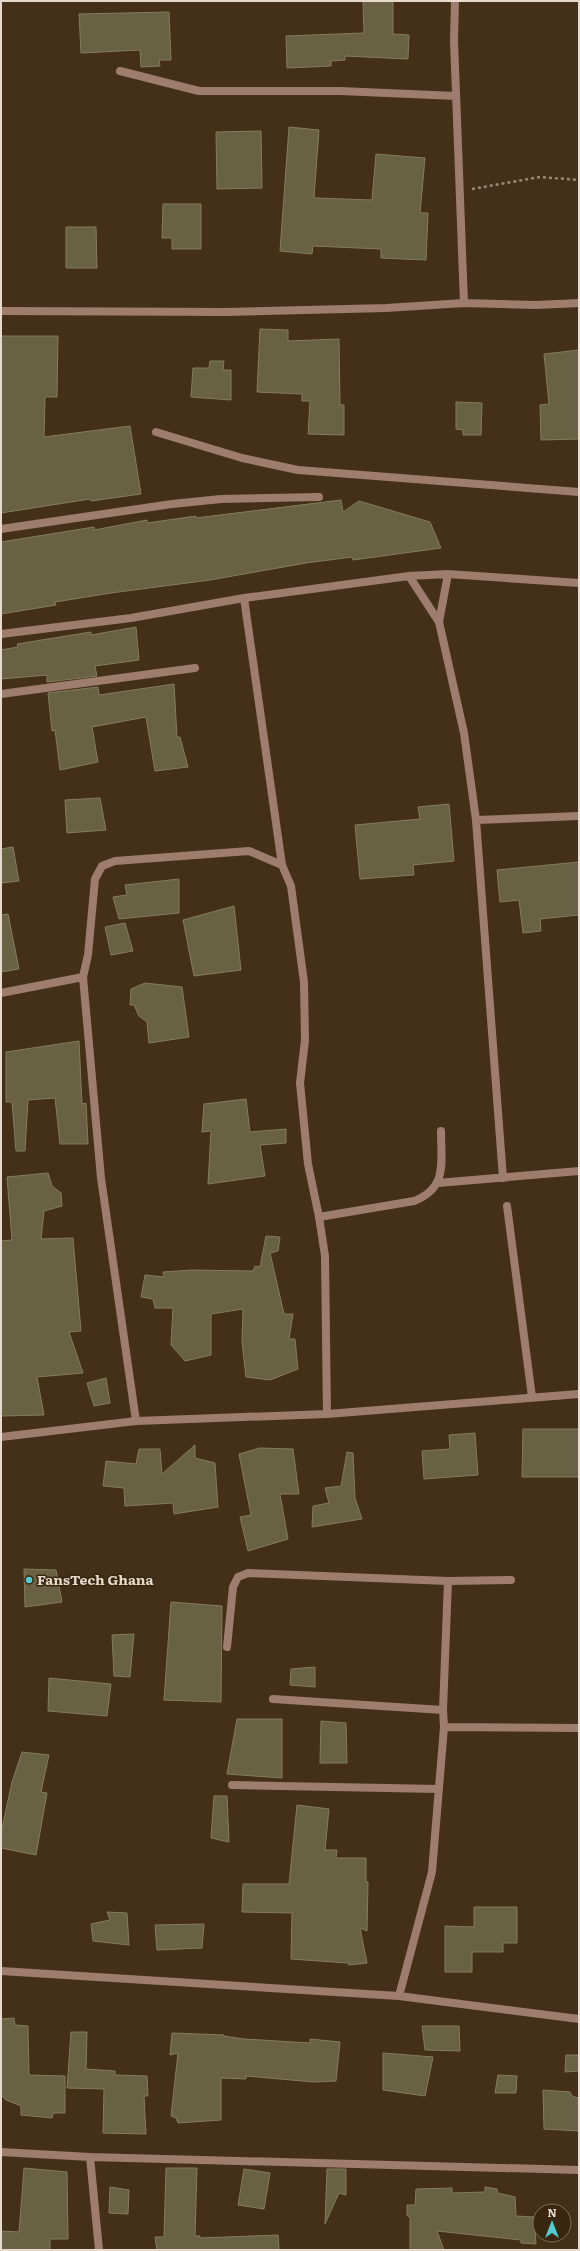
<svg xmlns="http://www.w3.org/2000/svg" width="580" height="2251" viewBox="0 0 580 2251" font-family="Literata,serif">
<style>
.building{fill:#686143;stroke:#837d5d}
.lines{fill:none;stroke-linecap:round;stroke-linejoin:round}
.path{stroke:#9a8976;stroke-width:2.5;stroke-dasharray:3 3;stroke-linecap:butt}
.service{stroke:#9e7d6f;stroke-width:8}
.minor{stroke:#9e7d6f;stroke-width:8}
.poi-dot{fill:#52cbd7;stroke:#39260e;stroke-width:1.5}
.labels{text-anchor:middle;stroke-width:3;stroke-linejoin:round;paint-order:stroke}
.poi-label{font-size:14px;font-weight:bold;fill:#e7dacc;stroke:#39260e;text-anchor:start}
</style>
<rect width="100%" height="100%" fill="#443018"/>
<path class="building" d="M363,1H393V34L409,35L408,59L345,56V60L331,61V66L287,68L286,36L364,33Z
M169,12L171,60H159L160,66L141,67L140,50L81,53L79,14Z
M289,127L319,130L314,197L316,198L372,200L376,154L425,158L420,213H428L426,260L381,258V249L313,246L312,254L280,251Z
M261,131L262,188L217,189L216,132Z
M163,204H201V249H172V238H162Z
M66,227H96L97,268H66Z
M260,329L288,330V341L339,339L340,405H344V435L308,434L310,401H302V394L257,392Z
M1,336H58L57,397H45L44,437L130,426L141,494L91,501L90,499L1,513Z
M579,350V439L541,440L540,405L549,404L544,354Z
M210,361H224L223,370H231V400L191,397L193,368H209Z
M456,402L482,403L481,435H463V430L456,429Z
M341,500L343,512L359,501L430,522L441,548L353,560L352,557L306,563L210,580L111,593L55,602L56,605L1,614V542L94,527V530L147,520V523L196,516V518Z
M136,627L139,660L95,666L97,676L47,682V675L1,679V650L18,647L17,644L91,632V635Z
M174,684L177,737H180L188,767L155,771L146,717L92,727L98,762L60,770L55,730L52,731L48,693L98,687L99,695Z
M100,798L106,830L67,833L65,800Z
M449,804L454,861L413,865L414,875L360,879L355,825L420,819L418,807Z
M13,847L19,881L1,883V849Z
M579,862V915L540,919L541,931L523,933L519,900L500,902L497,870Z
M179,879V913L119,919L113,897L127,895L125,885Z
M234,906L241,970L194,976L183,920Z
M8,914L19,969L1,972V915Z
M125,923L133,951L111,955L105,927Z
M145,983L182,987L189,1037L149,1043L147,1022L139,1016L134,1005H130L131,989Z
M79,1041L82,1104L86,1103L88,1144H60L55,1098L28,1100L25,1151H16L12,1102H6V1052Z
M246,1099L250,1132L286,1129V1143L260,1145L265,1176L208,1184L211,1131L202,1132L204,1104Z
M48,1173L52,1186L61,1193L62,1206L44,1211L41,1239L73,1238L81,1331L69,1332L83,1373L37,1377L44,1415L1,1416V1241L12,1240L7,1177Z
M266,1236L280,1237L278,1251L270,1253L284,1314H293L289,1339H295L298,1369L270,1380L246,1377L242,1342L243,1309L211,1314V1355L185,1361L171,1345L173,1308H155L153,1299L141,1297L145,1275L164,1277L163,1272L192,1270L253,1271L255,1266L260,1267Z
M106,1378L110,1403L94,1406L87,1383Z
M523,1429H579V1477H522Z
M475,1433L478,1475L424,1479L422,1451L450,1449L449,1435Z
M195,1445V1458L215,1463L218,1507L174,1514L173,1503L125,1506L124,1488L103,1486L106,1461L136,1464L139,1449H160L162,1474Z
M260,1448L293,1449L299,1494H280L288,1539L248,1551L240,1517L251,1515L239,1454Z
M347,1452L353,1453L355,1498L362,1519L312,1527L313,1506L329,1503L325,1488L341,1486Z
M24,1569L56,1570L62,1602L25,1607Z
M171,1602L222,1606L221,1702L164,1700Z
M134,1634L130,1677L114,1676L112,1635Z
M315,1667V1687L290,1685L291,1669Z
M49,1678L111,1684L107,1716L48,1711Z
M237,1719H282V1778L227,1774Z
M321,1721L346,1723L347,1763H320Z
M22,1752L49,1755L41,1792L47,1793L36,1855L1,1848V1833L12,1782Z
M214,1796H227L229,1842L211,1838Z
M297,1805L329,1809L325,1850H337L336,1858H366V1882H368L367,1931L360,1928L367,1963L349,1965L348,1963L291,1959L292,1913L242,1912L243,1884H289Z
M474,1907H517V1943H503V1952H472V1972H445V1926L474,1927Z
M107,1912L127,1913L129,1945L93,1941L91,1924L110,1920Z
M204,1924L202,1948L157,1950L155,1925Z
M14,2018L15,2025L28,2026L29,2075L65,2076V2113H53L52,2118L21,2115V2106L6,2100L1,2095V2019Z
M422,2026H459L460,2051L425,2050Z
M71,2032H87L86,2069L115,2071V2075L147,2076L148,2096H144L146,2134L103,2133L104,2089L67,2088Z
M172,2033L224,2035V2036L244,2039L310,2043V2039L340,2042L336,2081L314,2082L246,2076V2079L221,2078V2120L178,2123L176,2118L171,2116L178,2053L170,2055Z
M383,2053L433,2057L425,2096L383,2090Z
M566,2055H579V2071L565,2072Z
M498,2075L517,2076L516,2093H495Z
M543,2090L570,2092L572,2096L578,2098L579,2131L544,2129Z
M24,2168L67,2172L68,2239H50V2250H1V2231L19,2232Z
M166,2168H197L195,2236H200V2238L278,2235L279,2250H157L155,2237H164Z
M244,2169L270,2173L264,2209L238,2205Z
M327,2169H346V2195L339,2193L325,2224Z
M110,2187L129,2190L128,2214L109,2213Z
M485,2187L497,2189L498,2193L515,2197L516,2216L534,2217L536,2244L521,2243V2240L437,2231L444,2250H410V2218L407,2215V2205H415L416,2189L452,2188V2193L485,2192Z"/>
<g class="lines">
<path class="path" d="M472,189L540,177L579,180"/>
<path class="service" d="M1,694L195,668
M438,1183L579,1171
M319,1217L414,1201C448,1188 441,1162 441,1131"/>
<path class="minor" d="M455,1L454,41L464,303
M120,71L199,91H340L456,96
M1,311L225,312L386,308L464,303L536,305L579,303
M156,432L242,458L298,470L579,492
M1,529L172,504L221,499L319,497
M409,576L439,622L464,733L476,820L503,1178
M244,598L282,865
M439,622L448,574
M1,634L131,618L244,598L409,576L448,574L579,583
M476,820L579,816
M1,993L83,977
M507,1206L532,1397
M136,1421L101,1178L83,977L88,955L95,879L102,866L115,861L249,851L282,865L291,886L304,982L305,1040L300,1083L308,1164L319,1217L325,1256L327,1414
M1,1437L136,1421L327,1414L579,1394
M227,1647L233,1587L238,1577L248,1573L448,1581L511,1580
M273,1699L443,1710
M444,1727L579,1728
M232,1785L439,1789
M1,1971L399,1996L579,2019
M399,1996L432,1872L444,1727L443,1710L448,1581
M1,2152L90,2157L579,2170
M90,2157L99,2250"/>
</g>
<circle class="poi-dot" cx="29" cy="1580" r="4"/>
<g class="labels">
<g class="poi-label">
<text x="37" y="1585">FansTech Ghana</text>
</g>
</g>
<rect width="580" height="2251" fill="none" stroke="#e7dacc" stroke-width="4"/>
<g transform="translate(552 2223)"><circle r="19" fill="#39260e" stroke="#7f6e5a"/>
<path d="M0-3L7 15L0 10L-7 15Z" fill="#52cbd7"/>
<text y="-6" font-size="11" font-weight="bold" text-anchor="middle" fill="#e7dacc">N</text>
</g>
</svg>
